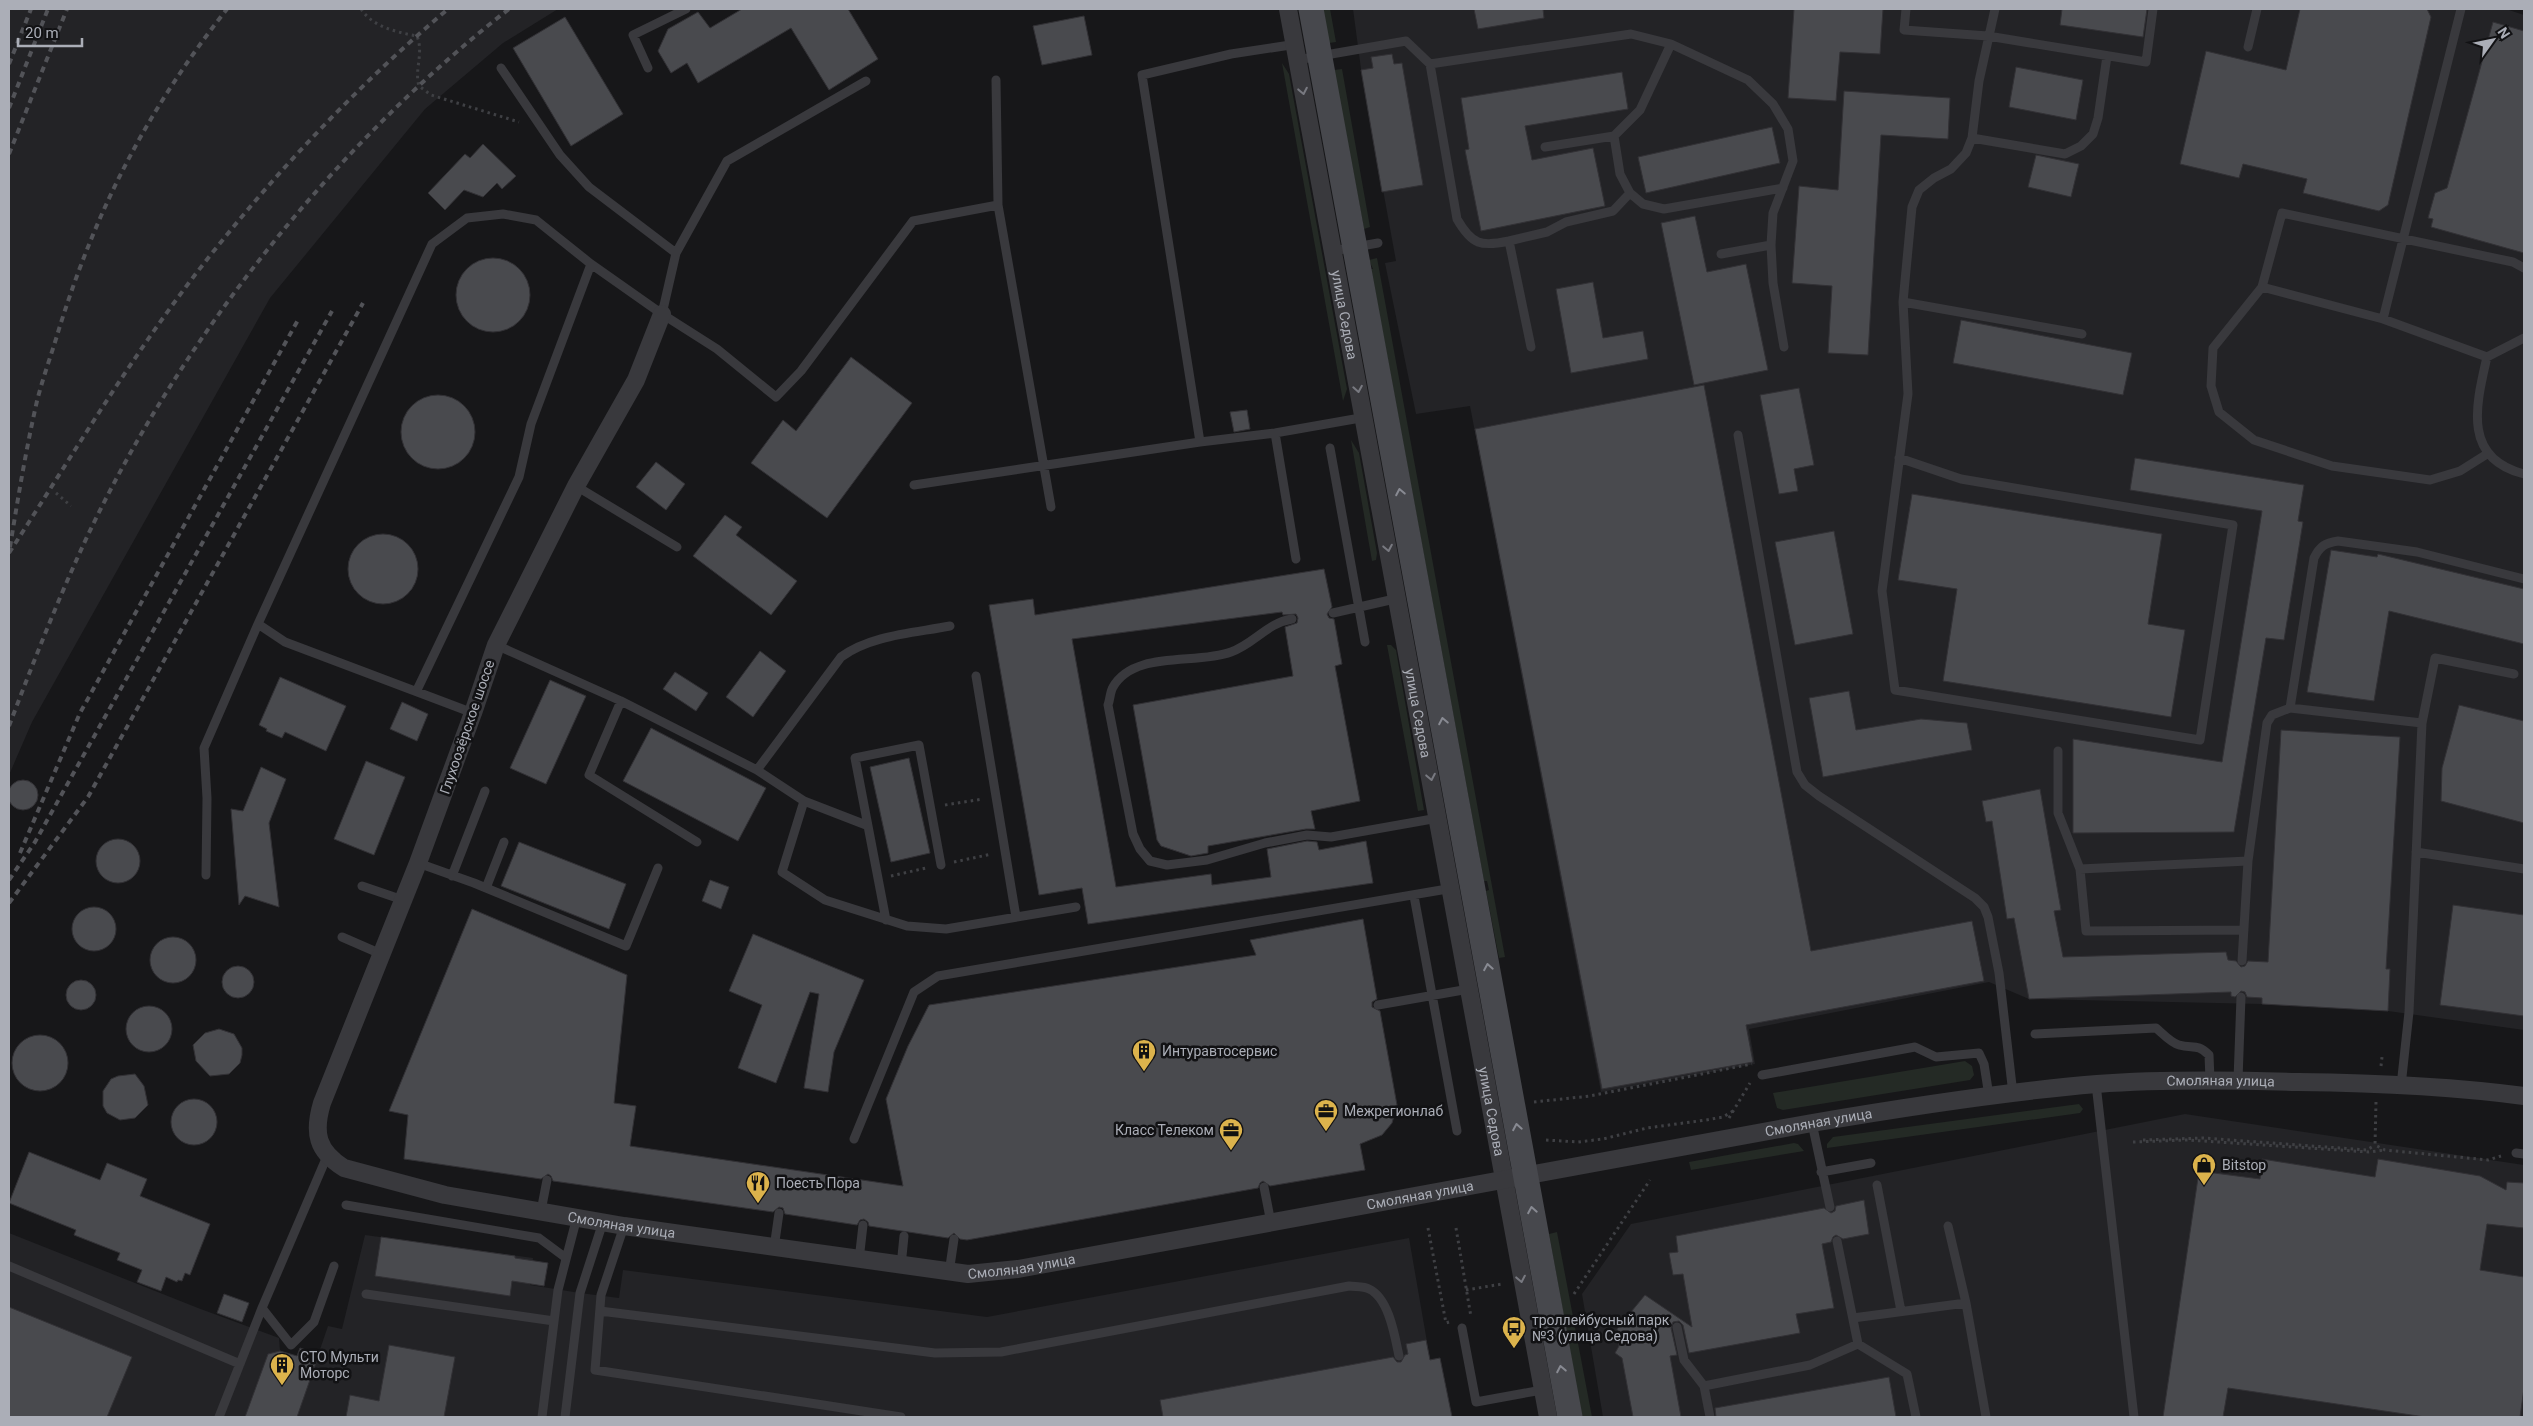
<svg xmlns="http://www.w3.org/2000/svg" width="2533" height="1426" viewBox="0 0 2533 1426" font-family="Roboto,sans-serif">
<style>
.built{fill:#232326}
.green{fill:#242a25}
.building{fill:#494a4e;stroke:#323135}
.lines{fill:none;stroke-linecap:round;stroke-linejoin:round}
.path{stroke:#3f4044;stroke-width:3;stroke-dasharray:2.5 4;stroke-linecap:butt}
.lane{stroke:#39393d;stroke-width:9}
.street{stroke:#39393d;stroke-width:18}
.secondary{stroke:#47484d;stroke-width:25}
.rail{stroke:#525358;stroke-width:4;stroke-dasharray:6 5;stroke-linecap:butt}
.oneway{stroke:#787980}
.oneway2{stroke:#888a92}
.labels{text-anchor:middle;stroke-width:5;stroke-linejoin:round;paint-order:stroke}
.street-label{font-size:14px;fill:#abaeb7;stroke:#121214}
.poi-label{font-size:14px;fill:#abaeb7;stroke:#121214;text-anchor:start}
</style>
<rect width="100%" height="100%" fill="#171719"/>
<path class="built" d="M9,9H558L503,43L425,109L270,298L32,722L9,775Z
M1353,9H2506L2524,15V1030L2388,1011L2262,1004L2029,999L1989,982L1749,1029L1755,1064L1601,1092L1470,406L1416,414L1385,263L1396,261L1361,69Z
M2185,1114L2524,1165V1417H1603L1582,1294L1631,1224Z
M9,1233L198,1308L279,1338L280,1351L268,1354L245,1417H9Z
M365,1235L533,1258L530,1285L580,1293L619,1298L623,1270L987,1317L1409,1238L1430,1359L1440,1358L1452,1417H297L328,1326L342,1329Z"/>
<path class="green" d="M1323,9H1330L1336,42L1329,43Z
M1282,63L1289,74L1347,389L1343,401Z
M1342,69L1370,227L1364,229L1334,70Z
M1377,258L1505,957L1499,958L1486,891L1489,890L1487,881H1484L1371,269H1373L1369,260Z
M1351,440L1359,453L1377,553L1376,560L1372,561Z
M1387,645H1391L1396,650L1424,810L1418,811Z
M1965,1061L1972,1066L1974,1075L1970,1080L1783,1110L1777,1108L1773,1093Z
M2079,1104L2083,1109L2080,1113L1827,1148V1144L1833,1137Z
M1794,1143L1798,1144L1804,1151L1691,1170L1689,1162Z
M1557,1232L1592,1417H1582L1549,1234Z"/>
<path class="building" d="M742,9H848L878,59L829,90L791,28L698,83L687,63L671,73L658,51L668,29L698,12L710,28Z
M1474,9H1543L1544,18L1478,29Z
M1794,9H1883L1880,54L1840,52L1836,101L1788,98Z
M2062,9H2147L2143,37L2060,25Z
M2300,9H2427L2431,17L2388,205L2379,211L2303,193L2307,179L2243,164L2239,178L2180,164L2206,51L2286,70Z
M1084,16L1092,55L1042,65L1033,26Z
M565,17L623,114L571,146L513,48Z
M2493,22L2524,31V253L2431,227L2433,219L2428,218L2435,193L2447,188Z
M1392,54L1394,64L1402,63L1423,185L1382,192L1361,70L1373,68L1371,57Z
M2016,67L2083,80L2076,120L2009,107Z
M1622,72L1628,109L1525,126L1532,160L1593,148L1605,206L1481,231L1465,150L1469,149L1461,98Z
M1844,91L1950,98L1948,139L1881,135L1868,355L1828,353L1832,286L1792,283L1799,186L1838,190Z
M1772,127L1780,163L1646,193L1638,157Z
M483,144L516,176L502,189L497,183L483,197L464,190L445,210L428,193L465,154L470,158Z
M2036,155L2079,164L2071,197L2028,187Z
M1695,216L1707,272L1746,264L1768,370L1694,385L1661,223Z
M456 295a37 37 0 1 1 74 0a37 37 0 1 1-74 0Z
M1593,282L1603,338L1643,331L1648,359L1571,373L1556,289Z
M1961,320L2132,353L2123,395L1953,363Z
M851,357L912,403L827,518L751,463L783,420L796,431Z
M1704,385L1811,951L1972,921L1984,981L1746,1025L1753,1062L1602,1089L1475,429Z
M1799,388L1814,465L1794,469L1798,491L1779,494L1760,395Z
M401 432a37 37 0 1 1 74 0a37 37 0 1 1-74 0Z
M1247,410L1250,429L1234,432L1230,412Z
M2135,458L2304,485L2298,521L2303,522L2284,640L2266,638L2234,832L2073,833V739L2222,762L2262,511L2130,490Z
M656,462L685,484L666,510L636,487Z
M1912,494L2162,534L2148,624L2185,630L2171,717L1943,681L1957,589L1898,580Z
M725,515L742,527L736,535L797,581L771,615L693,556Z
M1834,531L1853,634L1795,645L1775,542Z
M348 569a35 35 0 1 1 70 0a35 35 0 1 1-70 0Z
M2331,550L2377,557L2378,554L2524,589V644L2389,611L2374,701L2307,692Z
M1324,569L1332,607L1327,614L1329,618L1334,619L1342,664L1335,666L1360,801L1311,811L1315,829H1306L1208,846V853L1191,856L1161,846L1157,840L1133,705L1293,676L1285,627L1297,623L1298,618L1296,614L1283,615L1282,612L1072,639L1116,887L1211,874L1212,885L1271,877L1267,849L1307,841L1317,842L1319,850L1366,841L1373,883L1088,924L1082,888L1039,895L989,605L1033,599L1035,615Z
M760,651L786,671L753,717L726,697Z
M675,672L708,693L696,711L663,689Z
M280,677L346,706L326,751L285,732L282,738L266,731L267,729L259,725Z
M550,680L586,696L546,784L510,768Z
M1849,691L1856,730L1921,719L1967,723L1972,750L1823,777L1809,698Z
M402,702L428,714L417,741L390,729Z
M2459,705L2524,721V823L2441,801L2442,768Z
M651,728L766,788L738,841L623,781Z
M2281,730L2400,737L2386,969H2390L2388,1011L2262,1004V998L2247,997L2245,992L2241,991L2235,997L2231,996V992L2029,999L2014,918L2007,919L1992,821L1986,822L1982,801L2040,789L2061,910L2054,911L2063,957L2226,952L2228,960L2236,961L2241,967L2245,966L2248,961L2268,962Z
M909,758L930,853L891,862L870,767Z
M366,761L405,777L374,855L334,839Z
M261,767L286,779L269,823L279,907L245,896L239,905L231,809L243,811Z
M8 795a15 15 0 1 1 30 0a15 15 0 1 1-30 0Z
M96 861a22 22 0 1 1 44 0a22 22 0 1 1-44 0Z
M519,842L626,884L609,929L501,886Z
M710,880L729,887L721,909L702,901Z
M2453,905L2524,915V1016L2440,1005Z
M72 929a22 22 0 1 1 44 0a22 22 0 1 1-44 0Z
M472,909L627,975L614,1103L636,1106L630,1146L903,1186L886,1099L908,1046L929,1005L1256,955L1250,940L1363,919L1377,999L1372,1002V1007L1380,1011L1397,1105L1392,1123L1382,1135L1360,1144L1365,1170L1270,1186L1263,1181L1260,1183L1258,1188L967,1240L960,1239L954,1233L948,1238L869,1226L868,1222L864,1219L860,1220L857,1225L785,1214L783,1208L779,1207L773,1212L553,1181L551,1176L548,1174L541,1179L404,1159L408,1115L389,1111Z
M753,934L864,980L834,1052L828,1092L804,1088L819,994L810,992L776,1083L738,1068L762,1005L729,991Z
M150 960a23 23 0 1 1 46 0a23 23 0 1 1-46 0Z
M222 982a16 16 0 1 1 32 0a16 16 0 1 1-32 0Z
M66 995a15 15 0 1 1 30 0a15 15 0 1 1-30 0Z
M126 1029a23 23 0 1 1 46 0a23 23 0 1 1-46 0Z
M219,1029L234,1034L242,1048V1055L240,1063L229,1074L210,1076L196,1061L193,1045L205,1033Z
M12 1063a28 28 0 1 1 56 0a28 28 0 1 1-56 0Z
M135,1074L144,1086L148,1105L135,1118L120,1120L107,1113L103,1106V1091L111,1079L118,1076Z
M171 1122a23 23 0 1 1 46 0a23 23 0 1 1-46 0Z
M29,1152L100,1180L107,1163L147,1179L140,1196L210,1224L190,1275L185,1273L182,1281L178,1280L177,1282L166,1277L161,1291L137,1282L142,1270L117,1260L120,1253L74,1235L76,1230L9,1203Z
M2262,1159L2375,1177L2378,1159L2480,1176L2506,1190L2507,1182L2524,1183V1228L2487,1224L2480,1270L2524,1277V1388L2520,1417H2425L2228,1388L2223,1417H2163L2199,1171L2260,1179Z
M1864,1200L1869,1234L1843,1239L1836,1235L1833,1237L1831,1242L1822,1244L1834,1308L1796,1314L1800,1333L1689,1353L1683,1325L1679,1321L1673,1322L1671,1328L1677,1355L1670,1356L1681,1417H1633L1622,1358L1615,1353L1619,1346L1617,1329L1645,1295L1692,1327L1683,1274L1673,1275L1669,1253L1678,1252L1676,1236L1824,1208L1831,1213L1835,1211L1836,1206Z
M381,1237L515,1256V1258L548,1263L544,1286L512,1281L510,1296L375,1276Z
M224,1294L249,1303L242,1322L217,1313Z
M9,1307L132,1357L107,1417H9Z
M1426,1340L1430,1360L1440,1358L1452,1417H1163L1160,1400L1393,1357L1397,1362H1401L1405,1355L1408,1354L1406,1344Z
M389,1345L455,1357L444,1417H346L350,1395L379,1401Z
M300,1348L319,1354L297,1417H245L268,1354L280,1351L297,1356Z
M1889,1377L1896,1417H1716L1715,1408Z"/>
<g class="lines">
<path class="path" d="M361,9C373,27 396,32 417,36C424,54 414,70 419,86L431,95L519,122
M56,493L71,506
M945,805L983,799
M954,862L992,854
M891,876L926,868
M2381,1066L2382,1057
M1534,1102L1590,1096L1752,1064
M2376,1102L2375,1145L2385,1150L2488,1160L2501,1156
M1729,1118L1750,1083
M1546,1140L1578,1142L1603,1139L1647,1128L1706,1120L1723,1117L1733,1111
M2143,1140L2203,1138L2367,1150L2375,1145
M2133,1142L2188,1140L2369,1152L2385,1150
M1428,1228L1446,1323L1449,1322
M1456,1228L1471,1317
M1466,1290L1502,1284
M1574,1294L1650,1180"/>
<path class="lane" d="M1906,9L1904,30L1988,36L2146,62L2153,9
M1671,44L1640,110L1614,136L1620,174L1630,193L1643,204L1664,209L1783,188
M2248,47L2257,9
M1297,60L1406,41L1430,64L1631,34L1671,44L1748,80L1773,104L1788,129L1793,161L1773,213L1771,245L1773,283L1784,347
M1430,64L1457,219C1472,245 1481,247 1509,241L1531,347
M501,68L560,155L589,187L676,253
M648,68L633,35L686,9
M996,80L998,205
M1972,138L2065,154L2081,146L2093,134L2098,118L2107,56
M1545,147L1614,136
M1509,241L1547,232L1566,222L1613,211L1630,193
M1333,251L1378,243
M1721,254L1771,245
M2262,287L2383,319L2487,357
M1903,302L2082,334
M662,314L676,253L727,161L866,81
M2383,319L2461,9
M2524,338L2487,357C2476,405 2462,458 2524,474
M1275,433L1296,559
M1738,435L1797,772L1805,785L1819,796L1975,898L1984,907L1988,917L1999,973L2013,1094
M1200,442L1142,75L1231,54L1297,44
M1330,448L1365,642
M2487,454L2460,471L2430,480L2332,466L2254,440L2219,412L2211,386L2213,348L2262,287L2282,213L2513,262L2524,268
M1899,458L1961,479L2233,525L2200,740L1895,690L1882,591L1908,394L1903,302L1912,207L1919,190L1934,178L1951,169L1966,153L1972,138L1979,81L1995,9
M914,485L1200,442L1275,433L1366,417
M576,486L677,547
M1333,613L1399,598
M1292,619C1267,623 1254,644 1231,652C1196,665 1134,650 1113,687C1110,692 1110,700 1108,705L1133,834L1140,849L1150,861L1167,865L1207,860L1265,843L1307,835L1331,837L1438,818
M496,645L621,701L757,770L804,801L866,825
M976,676L1016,917
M417,690L519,477L531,424L591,264
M621,701L589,775L697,842
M2290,708L2314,558C2320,546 2325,543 2338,541L2417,552L2524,579
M473,713L285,642L258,624L432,244L467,218L503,214L536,220L591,264L662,314L717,349L776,397L801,371L913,221L998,205L1051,507
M2058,751V813L2080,869L2086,931L2244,930
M757,770L841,657C871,635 914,633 950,626
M804,801L782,872L825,900L907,926L946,929L1076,907
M2416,852L2524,869
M418,863L474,883L626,946L658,868
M2080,869L2248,861
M206,875L207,798L204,748L258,624
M452,876L485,791
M362,886L403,900
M486,888L504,842
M1414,896L1457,1131
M886,920L855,758L919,745L941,865
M342,937L381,954
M2242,961L2248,861L2267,723L2272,715L2290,708L2422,723
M1378,1005L1469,989
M2035,1034L2156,1028C2162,1033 2171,1043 2179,1045C2193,1049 2197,1043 2209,1055L2210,1080
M1762,1075L1915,1047L1936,1057L1979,1053L1984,1064L1989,1096
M2238,1080L2241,997
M2096,1084L2134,1417
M2401,1086L2409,1012L2422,723L2435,658L2514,674
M1812,1123L1830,1207
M854,1139L914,992L938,976L1453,888
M2516,1153L2524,1154
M1821,1172L1871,1163
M1877,1185L1901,1311
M1264,1187L1271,1223
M346,1205L539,1238L566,1258
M541,1211L547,1180
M624,1226L601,1295L595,1370L901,1417
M1948,1226L1966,1303L1986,1417
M1837,1241L1858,1344L1907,1374L1916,1417
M774,1248L779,1213
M859,1260L863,1225
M9,1266L240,1364
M901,1266L904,1236
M949,1273L954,1239
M366,1294L554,1321
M262,1308L291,1345L314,1322L334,1266
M600,1311L935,1353L1001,1352L1349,1286C1355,1287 1364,1286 1369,1289C1389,1298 1395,1337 1399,1356
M1853,1318L1966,1303
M1677,1327L1684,1360L1704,1386
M1462,1328L1476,1402L1542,1390
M219,1417L262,1308L328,1154
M542,1417L558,1290L577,1217
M565,1417L580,1293L603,1222
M1710,1417L1704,1386L1810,1365L1858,1344"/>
<g class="street">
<path id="s1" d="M1288,9L1548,1417"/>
<path id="s2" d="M662,314L636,380L576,486L496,645L473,713L418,863L322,1103C313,1133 317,1151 344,1168L445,1195L624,1226L968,1274L1018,1269L1812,1123C1906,1107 2001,1092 2097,1084C2164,1079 2230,1080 2298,1082C2373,1083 2449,1086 2524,1096"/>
</g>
<path class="secondary" d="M1311,9L1570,1417"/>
<path class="rail" d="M9,64L31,9
M9,108L48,9
M9,154L67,9
M10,547C18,498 26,449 37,401C43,377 52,353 59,329C97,207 148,109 227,9
M9,553C76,450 139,343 217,247C286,161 364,80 448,9
M9,726C33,663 58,599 87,537C181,338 335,144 509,9
M20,853L80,713L298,320
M9,880L35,842L332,311
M9,903L88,797L363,303"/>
</g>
<defs><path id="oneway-chevron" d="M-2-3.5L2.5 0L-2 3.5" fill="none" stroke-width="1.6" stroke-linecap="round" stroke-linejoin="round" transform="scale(1.25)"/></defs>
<g class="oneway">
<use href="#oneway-chevron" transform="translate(1303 91) rotate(79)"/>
<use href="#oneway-chevron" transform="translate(1358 389) rotate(80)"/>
<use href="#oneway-chevron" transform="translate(1388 548) rotate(79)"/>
<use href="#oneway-chevron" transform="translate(1431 777) rotate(79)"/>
<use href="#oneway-chevron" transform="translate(1521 1279) rotate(79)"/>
</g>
<g class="oneway2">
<use href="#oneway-chevron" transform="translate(1400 492) rotate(-101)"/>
<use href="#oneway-chevron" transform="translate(1443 721) rotate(-101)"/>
<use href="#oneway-chevron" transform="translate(1488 967) rotate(-100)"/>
<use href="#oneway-chevron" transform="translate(1517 1127) rotate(-100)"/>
<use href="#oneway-chevron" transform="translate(1532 1210) rotate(-100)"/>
<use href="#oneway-chevron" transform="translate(1561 1369) rotate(-101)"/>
</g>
<defs>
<g id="building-pin" transform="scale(1.25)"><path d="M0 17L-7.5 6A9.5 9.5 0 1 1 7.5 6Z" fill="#dcb34c" stroke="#121214"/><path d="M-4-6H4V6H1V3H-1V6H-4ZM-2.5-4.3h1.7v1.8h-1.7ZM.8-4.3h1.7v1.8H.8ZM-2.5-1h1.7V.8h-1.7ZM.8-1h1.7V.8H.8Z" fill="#111"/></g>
<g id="office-pin" transform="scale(1.25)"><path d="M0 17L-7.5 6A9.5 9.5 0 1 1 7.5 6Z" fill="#dcb34c" stroke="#121214"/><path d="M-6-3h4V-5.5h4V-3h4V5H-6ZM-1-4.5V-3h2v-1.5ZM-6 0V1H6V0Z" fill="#111"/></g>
<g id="shop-pin" transform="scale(1.25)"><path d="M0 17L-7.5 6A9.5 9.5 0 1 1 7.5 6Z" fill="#dcb34c" stroke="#121214"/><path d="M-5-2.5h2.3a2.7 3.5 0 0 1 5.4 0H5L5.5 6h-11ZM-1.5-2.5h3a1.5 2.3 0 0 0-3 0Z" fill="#111"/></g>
<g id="restaurant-pin" transform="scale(1.25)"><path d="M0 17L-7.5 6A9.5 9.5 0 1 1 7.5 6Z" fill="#dcb34c" stroke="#121214"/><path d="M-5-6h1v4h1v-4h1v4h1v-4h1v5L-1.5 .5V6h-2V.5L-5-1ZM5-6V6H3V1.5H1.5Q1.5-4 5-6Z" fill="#111"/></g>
<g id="bus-pin" transform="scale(1.25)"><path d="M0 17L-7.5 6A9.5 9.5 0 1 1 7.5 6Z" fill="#dcb34c" stroke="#121214"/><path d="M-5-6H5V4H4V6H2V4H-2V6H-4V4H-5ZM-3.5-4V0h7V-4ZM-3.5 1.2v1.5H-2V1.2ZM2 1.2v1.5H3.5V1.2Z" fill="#111"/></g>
</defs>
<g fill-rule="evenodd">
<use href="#building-pin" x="1144" y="1051"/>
<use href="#office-pin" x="1326" y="1111"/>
<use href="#office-pin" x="1231" y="1130"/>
<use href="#shop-pin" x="2204" y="1165"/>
<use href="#restaurant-pin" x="758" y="1183"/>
<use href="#bus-pin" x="1514" y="1328"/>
<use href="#building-pin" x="282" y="1365"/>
</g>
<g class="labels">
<g class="street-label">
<text dy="5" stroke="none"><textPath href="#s1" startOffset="311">улица Седова</textPath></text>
<text dy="5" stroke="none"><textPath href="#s1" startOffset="716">улица Седова</textPath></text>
<text transform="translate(467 727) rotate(-71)" y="5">Глухоозёрское шоссе</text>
<text dy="5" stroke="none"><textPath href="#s2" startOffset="2839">Смоляная улица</textPath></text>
<text dy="5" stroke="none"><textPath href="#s1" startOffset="1121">улица Седова</textPath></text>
<text dy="5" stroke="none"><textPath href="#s2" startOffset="2434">Смоляная улица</textPath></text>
<text dy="5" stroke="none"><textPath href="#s2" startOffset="2029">Смоляная улица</textPath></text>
<text dy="5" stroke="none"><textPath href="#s2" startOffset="1220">Смоляная улица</textPath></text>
<text dy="5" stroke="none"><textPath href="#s2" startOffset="1624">Смоляная улица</textPath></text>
</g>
<g class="poi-label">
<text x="1162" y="1056">Интуравтосервис</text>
<text x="1344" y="1116">Межрегионлаб</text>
<text x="1214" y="1135" text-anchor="end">Класс Телеком</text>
<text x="2222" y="1170">Bitstop</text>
<text x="776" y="1188">Поесть Пора</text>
<text x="1532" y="1325">троллейбусный парк<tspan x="1532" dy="16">№3 (улица Седова)</tspan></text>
<text x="300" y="1362">СТО Мульти<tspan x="300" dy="16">Моторс</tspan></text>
</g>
</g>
<rect width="2533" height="1426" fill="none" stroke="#abaeb7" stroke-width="20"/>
<g transform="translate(2493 40) rotate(57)" stroke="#121214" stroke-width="4" paint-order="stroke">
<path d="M0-4L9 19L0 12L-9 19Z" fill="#abaeb7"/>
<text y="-8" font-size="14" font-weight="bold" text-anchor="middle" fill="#abaeb7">N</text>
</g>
<path d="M18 38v8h64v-8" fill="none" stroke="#abaeb7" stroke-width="2.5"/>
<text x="25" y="38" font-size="15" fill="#abaeb7" stroke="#121214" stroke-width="4" paint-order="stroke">20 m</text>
</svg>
